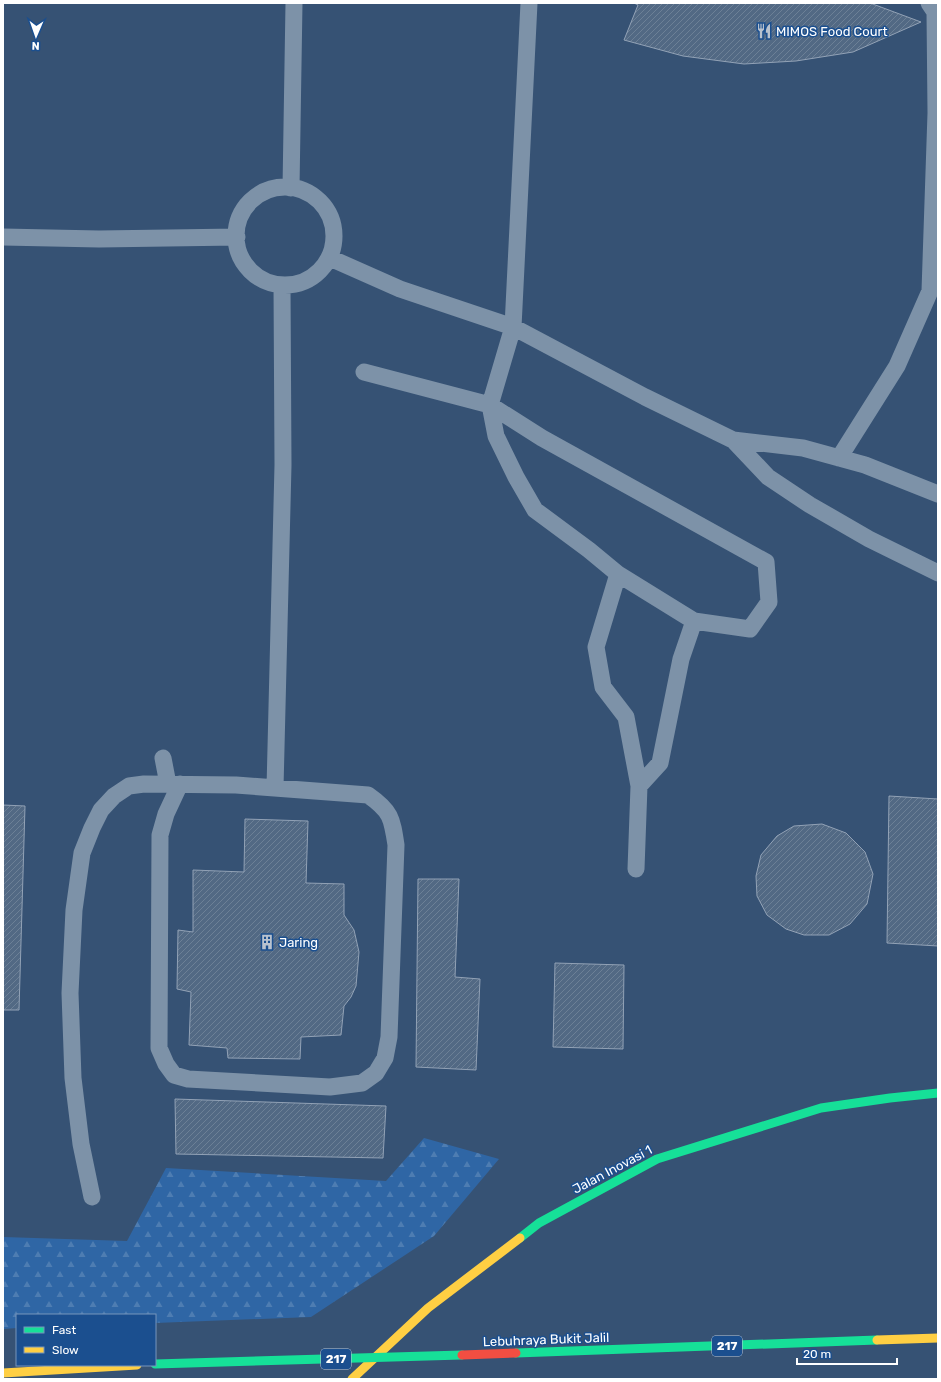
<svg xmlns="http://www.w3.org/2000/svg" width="941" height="1382" viewBox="0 0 941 1382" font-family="Rubik,sans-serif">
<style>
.forest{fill:url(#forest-firs)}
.building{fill:url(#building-hatch);stroke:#92a2b6}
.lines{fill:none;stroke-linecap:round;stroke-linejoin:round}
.lane{stroke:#7d92a8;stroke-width:17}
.fast{stroke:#16e098;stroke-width:9}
.slow{stroke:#ffcf43;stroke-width:9}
.fast-bridge{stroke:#16e098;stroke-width:9}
.jam-bridge{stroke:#f24e42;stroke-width:9}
.labels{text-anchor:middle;stroke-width:3;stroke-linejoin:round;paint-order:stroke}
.shield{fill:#1b4f8f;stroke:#bbcadd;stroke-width:1}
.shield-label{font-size:12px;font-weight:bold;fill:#fff}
.poi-label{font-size:13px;fill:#fff;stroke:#1b4f8f;text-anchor:start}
.street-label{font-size:13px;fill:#fff;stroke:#1b4f8f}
</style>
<defs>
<pattern id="forest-firs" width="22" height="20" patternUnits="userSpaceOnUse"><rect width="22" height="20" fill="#2f66a5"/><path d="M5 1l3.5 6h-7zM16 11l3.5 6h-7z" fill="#4e7db2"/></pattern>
<pattern id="building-hatch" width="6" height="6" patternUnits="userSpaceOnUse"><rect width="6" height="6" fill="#526984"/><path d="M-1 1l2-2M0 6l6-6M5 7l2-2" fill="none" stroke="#6c8096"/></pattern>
</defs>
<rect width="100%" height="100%" fill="#365274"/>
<path class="forest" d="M424,1138L499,1159L434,1236L311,1317L155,1323V1315H17V1328L3,1329V1237L127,1241L166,1168L386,1181Z"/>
<path class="building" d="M634,3H870L921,22L853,52L796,61L744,64L683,56L624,40L638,5Z
M889,796L938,799V946L887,943Z
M3,805L25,806L19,1010H3Z
M245,819L308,821L306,883L344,884V915L354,930L359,952L356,986L351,997L344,1006L341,1035L301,1037L300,1059L228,1058L227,1048L189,1045L191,992L177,989L178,930L193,932V870L244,872Z
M822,824L846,833L865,852L873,874L867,904L850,924L829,935H804L786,929L767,915L757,896L756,876L761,855L777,836L794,826Z
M418,879H459L455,977L480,979L476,1070L416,1067Z
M555,963L624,965L623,1049L553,1047Z
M175,1099L386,1106L383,1158L176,1154Z"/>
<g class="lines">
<path class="lane" d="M529,3L513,327L490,405L542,438L766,562L769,602L750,629L694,621L681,659L660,763L639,786L636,869
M236 236a49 49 0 1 1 98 0a49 49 0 1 1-98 0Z
M291,188L294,3
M3,237L99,239L237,237
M330,258L400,289L513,327L645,397L733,440L803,448L865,465L938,494
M364,372L490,405L496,436L516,477L535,510L589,550L618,574L596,647L603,687L626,717L639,786
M733,440L768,477L810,505L869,539L938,573
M839,458L897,366L930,291L936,113L935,12L929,3
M618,574L694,621
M163,758L168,784
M275,788L283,465L282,285
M92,1197L81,1144L73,1078L70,993L74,910L82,853L92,828L101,810L114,796L129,786L144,784L236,785L368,795C391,811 392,818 396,845L389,1037L385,1058L376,1073L362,1083L330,1087L188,1079L174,1075L166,1064L159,1048L160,835L166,814L180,784"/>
<path class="fast" d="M520,1238L539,1223L657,1159L821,1108L890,1098L938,1093
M516,1353L877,1340"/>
<path class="slow" d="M877,1340L938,1338
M3,1373L137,1365
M352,1379L428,1308L520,1238"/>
<path class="fast-bridge" d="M155,1364L462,1355"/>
<path class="jam-bridge" d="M462,1355L516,1353"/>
</g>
<defs>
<g id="restaurant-bare" transform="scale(1.2)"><path d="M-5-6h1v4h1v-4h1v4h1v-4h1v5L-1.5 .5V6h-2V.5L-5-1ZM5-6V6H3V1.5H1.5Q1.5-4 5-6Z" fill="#b9c2ce" stroke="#1b4f8f" stroke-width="2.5" paint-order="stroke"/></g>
<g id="building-bare" transform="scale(1.2)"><path d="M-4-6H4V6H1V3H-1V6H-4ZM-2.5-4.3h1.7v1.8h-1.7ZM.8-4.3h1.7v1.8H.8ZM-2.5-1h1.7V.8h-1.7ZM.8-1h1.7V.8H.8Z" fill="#b9c2ce" stroke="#1b4f8f" stroke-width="2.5" paint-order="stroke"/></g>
</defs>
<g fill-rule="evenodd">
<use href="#restaurant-bare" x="764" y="31"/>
<use href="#building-bare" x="267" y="942"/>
</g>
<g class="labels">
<g class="shield">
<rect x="712" y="1336" width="30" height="20" rx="3"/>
<rect x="321" y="1349" width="30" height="20" rx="3"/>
</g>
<g class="shield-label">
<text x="727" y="1350">217</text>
<text x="336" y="1363">217</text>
</g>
<g class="poi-label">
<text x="776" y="36">MIMOS Food Court</text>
<text x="279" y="947">Jaring</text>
</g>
<g class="street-label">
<text transform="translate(612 1169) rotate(-28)" y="5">Jalan Inovasi 1</text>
<text transform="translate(546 1339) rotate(-2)" y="5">Lebuhraya Bukit Jalil</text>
</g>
</g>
<rect width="941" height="1382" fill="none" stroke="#ffffff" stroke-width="8"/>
<rect x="16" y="1314" width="140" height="52" fill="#1b4f8f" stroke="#7695bc"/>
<rect x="24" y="1327" width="20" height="6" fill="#16e098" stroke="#7695bc"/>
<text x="52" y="1334" font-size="12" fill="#ffffff">Fast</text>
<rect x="24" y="1347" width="20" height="6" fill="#ffcf43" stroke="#7695bc"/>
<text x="52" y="1354" font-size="12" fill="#ffffff">Slow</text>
<g transform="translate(36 36) rotate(182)" stroke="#1b4f8f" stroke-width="3" paint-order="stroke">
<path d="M0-3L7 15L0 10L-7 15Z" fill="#ffffff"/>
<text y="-6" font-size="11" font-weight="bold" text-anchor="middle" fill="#ffffff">N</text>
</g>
<path d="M797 1358v6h100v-6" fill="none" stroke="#ffffff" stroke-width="2"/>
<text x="803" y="1358" font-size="12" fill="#ffffff" stroke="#1b4f8f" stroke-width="3" paint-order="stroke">20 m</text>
</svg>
